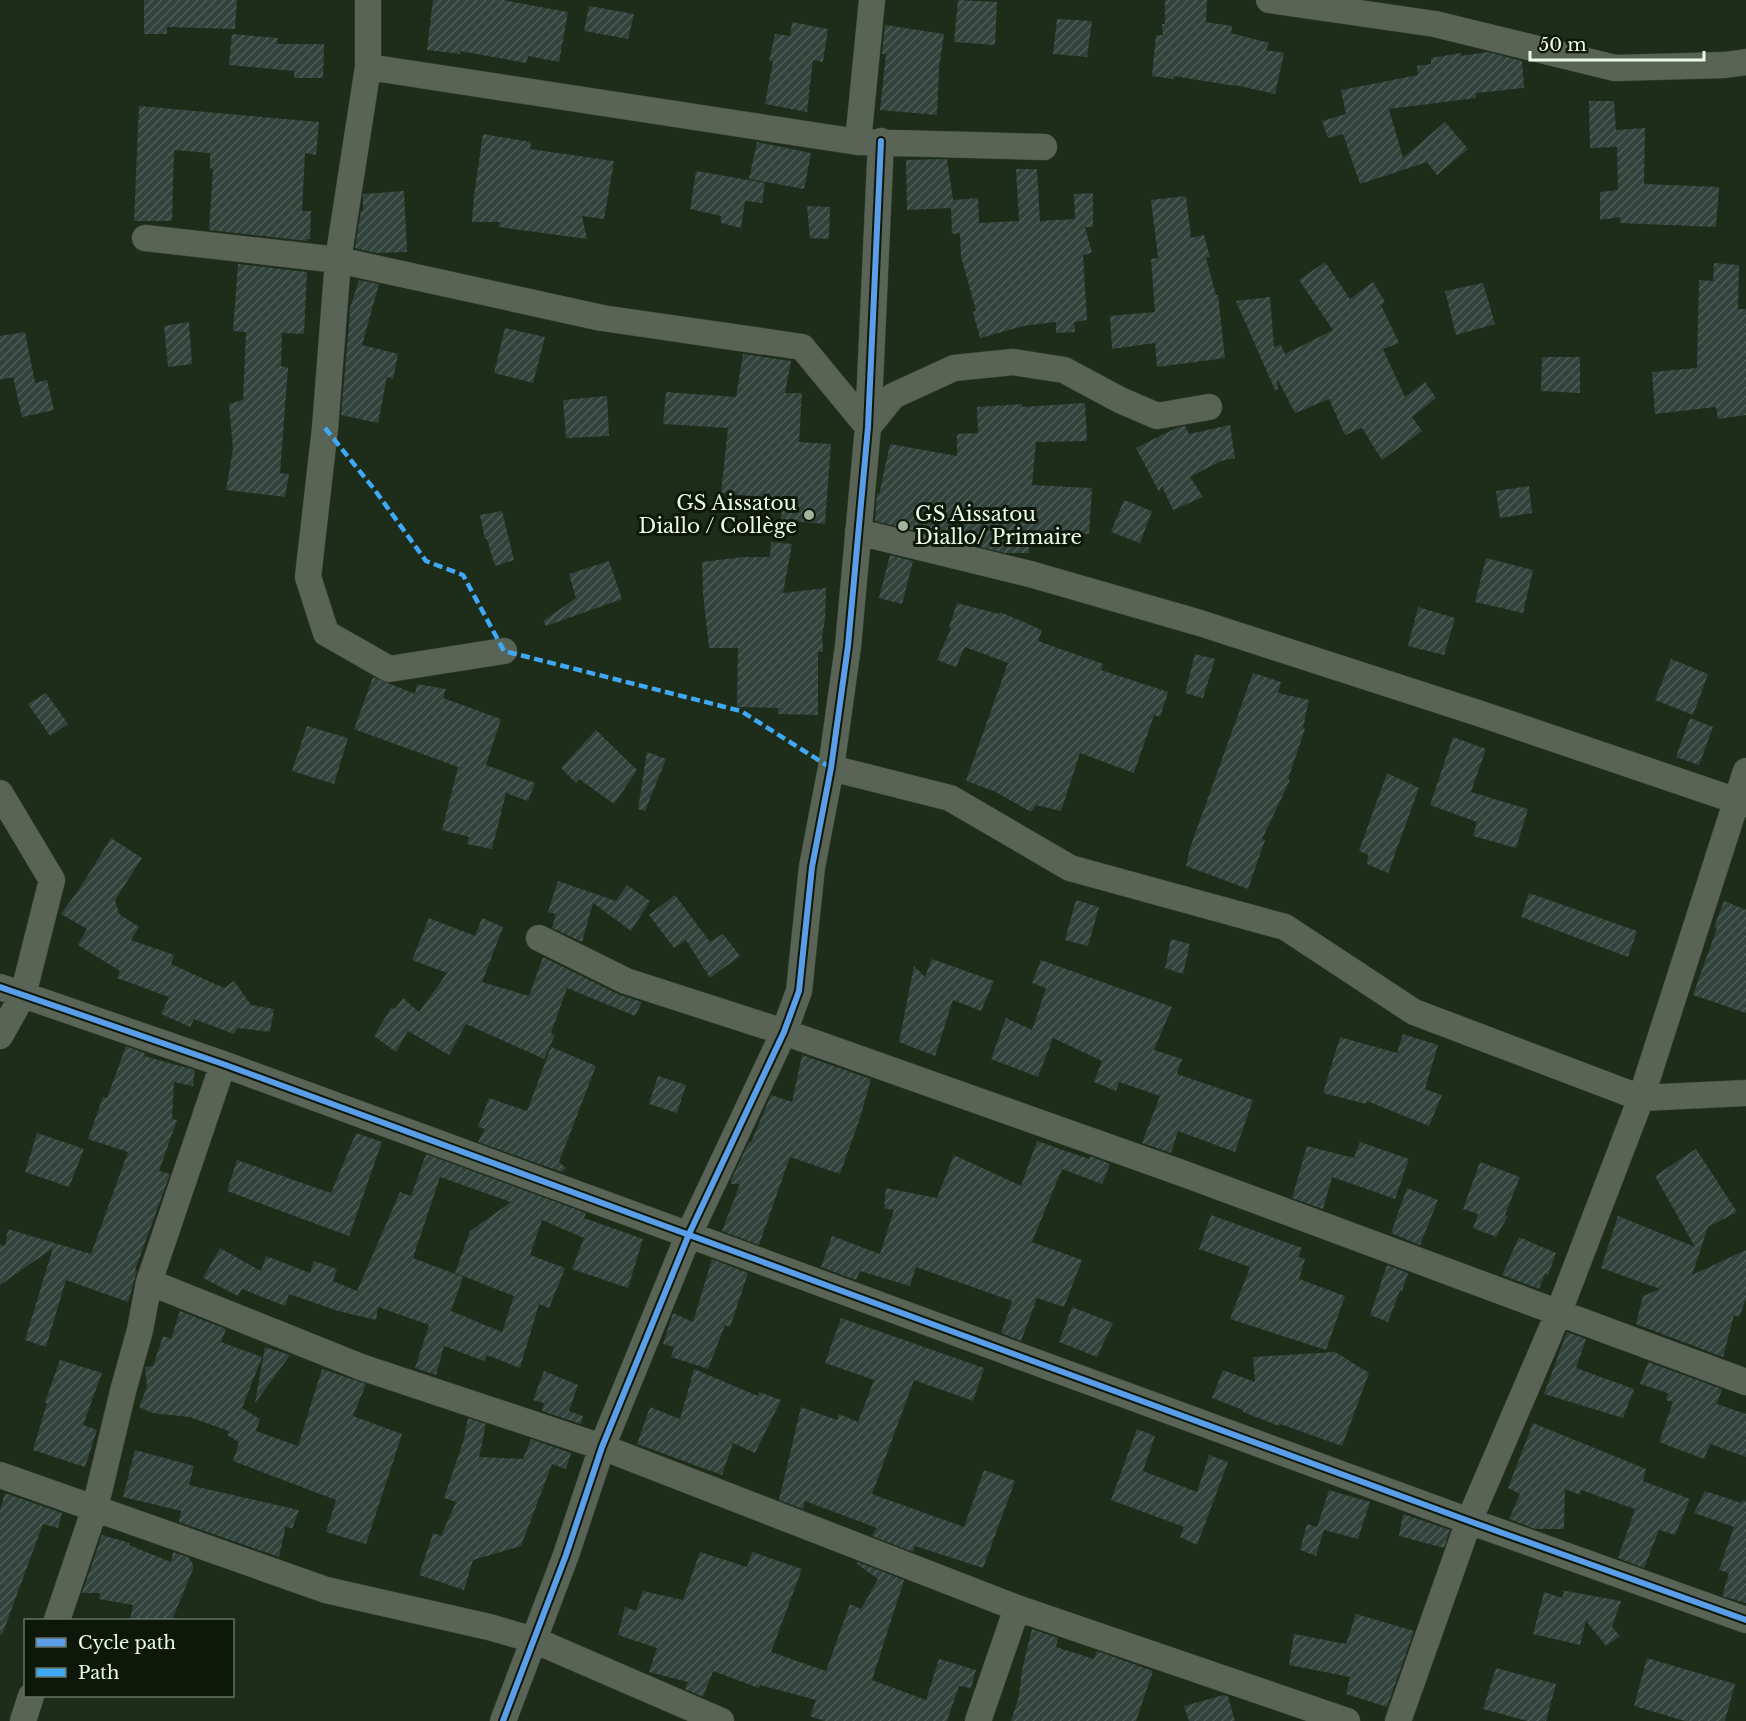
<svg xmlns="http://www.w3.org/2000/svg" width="1746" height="1721" viewBox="0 0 1746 1721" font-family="'Libre Baskerville',serif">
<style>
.building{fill:url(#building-hatch);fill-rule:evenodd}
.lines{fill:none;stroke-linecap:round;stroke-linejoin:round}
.street-casing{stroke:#3a4637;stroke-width:27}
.street{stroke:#596356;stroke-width:26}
.quiet{stroke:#3fa9f5;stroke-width:4.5;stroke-dasharray:9 4.5;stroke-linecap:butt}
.cycleway-casing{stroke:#0d180a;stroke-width:10}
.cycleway{stroke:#5a9eea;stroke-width:6}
.poi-dot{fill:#a3b39f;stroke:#0d180a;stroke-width:2}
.labels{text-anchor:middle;stroke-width:6;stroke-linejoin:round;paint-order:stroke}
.poi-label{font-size:20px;fill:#ebfbe7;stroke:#0d180a;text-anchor:end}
</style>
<defs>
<pattern id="building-hatch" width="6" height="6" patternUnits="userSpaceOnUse" patternTransform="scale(1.5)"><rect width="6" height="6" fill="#31433c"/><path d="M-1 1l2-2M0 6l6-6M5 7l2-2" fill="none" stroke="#4f5f58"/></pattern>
</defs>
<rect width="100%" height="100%" fill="#1e2c1a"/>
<path class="building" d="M144,0H237L235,29L167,27V34H144Z
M433,0H503L568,12L559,62L528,56L526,63L460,51V54L427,50Z
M958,0L997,2L995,45L954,42Z
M1165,0H1207L1206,22L1232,26L1231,33L1269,43L1266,50L1284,53L1275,94L1235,85V86L1174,76L1173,79L1152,76L1156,35H1163L1162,24H1165Z
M589,6L634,14L628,39L584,31Z
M1057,19L1092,21L1087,57L1053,54Z
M792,22L828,29L823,62L813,60L807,112L765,104L773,61H769L775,34L790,36Z
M885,25L944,34L939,68L937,115L880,110L886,54H882Z
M232,34L278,38L277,44H324L323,78H294V71L229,65Z
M1488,52L1522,61L1524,88L1476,93V98L1389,109L1403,158L1445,122L1468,149L1437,175L1427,162L1360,184L1343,134L1328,138L1322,121L1346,114L1341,90L1418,75L1417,66L1431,64V58L1461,53V56Z
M1589,101H1614L1617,145L1616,130L1645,128L1644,184L1719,187L1716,227L1620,223V217L1600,220V192L1618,190L1617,147L1590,148Z
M139,106L319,122L316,155L305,153L302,211H311L310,239H307V241L209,230L213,169L210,168V153L174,150L172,221H134Z
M483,134L531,142L530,149L614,161L604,219L582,216L587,239L499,227L500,222H472L474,195Z
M757,142L811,153L804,189L749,179Z
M947,159L953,200L978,198L979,223L1019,221L1016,169H1037L1040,221L1075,219L1074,194L1093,193V227H1085L1092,253L1083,255L1087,320L1074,322L1075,332L1056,333V322L1023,326L980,338L973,312L976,311L961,256L960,233L952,234L951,208L907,210L906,160Z
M696,171L765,183L762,203L745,201L741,228L721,223V216L690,209Z
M404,191L407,252L376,253L355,248L361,211H363V194Z
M1186,196L1191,238L1204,235L1210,257L1206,258L1216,295H1218L1225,358L1157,367L1155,343L1112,349L1110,316L1155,312L1151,259L1158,258L1151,200Z
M807,206L830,207L829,239L810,238Z
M1325,262L1350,299L1373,282L1385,302L1381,305L1399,343L1383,349L1405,397L1425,382L1436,398L1412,417L1422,431L1382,460L1362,428L1345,435L1329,399L1295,413L1277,378L1278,389L1275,390L1236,301L1270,297L1274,347L1281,345L1285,354L1333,330L1299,280Z
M1714,263L1739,265L1738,309H1746V415L1718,419L1716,407L1655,414L1652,372L1697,368L1699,280L1713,281Z
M238,264L307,272L304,334L282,333L281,366L288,368L280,473L289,474L285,497L226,490L233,449L229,404L243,400L246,332L233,331Z
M359,280L379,284L362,345L398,354L393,379L387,377L378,423L341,415L350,314L349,311Z
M1483,283L1495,324L1456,335L1445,291Z
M189,322L192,364L168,367L164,326Z
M505,328L545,337L533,383L494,373Z
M25,332L35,383L47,380L54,410L22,417L13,377L0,380V336Z
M743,354L791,361L785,393H802L799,442L831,444L825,524L781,520L783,499L721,493L728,428L663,424L666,392L736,397Z
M1542,357H1580V393L1541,391Z
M607,396L609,436L566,438L563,400Z
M1085,403L1087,441L1036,442L1032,485L1092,488L1089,534L1029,530V553H1005L875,521L877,494L879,495L890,444L957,456V434L978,433L977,407L1022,404V407Z
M1230,425L1235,458L1221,461L1190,477L1203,497L1173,510L1162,486L1159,492L1136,448L1176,428L1185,426L1189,434Z
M1529,486L1532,513L1500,518L1496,491Z
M1124,500L1152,511L1140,543L1111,532Z
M502,511L514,560L495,566L487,539H485L480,515Z
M771,542L792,544L783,593L826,588L825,620L822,636L823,652H818V715L778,714V708L737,707L738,648H709L703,594L702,562L743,557H770Z
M890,555L913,561L902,604L879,598Z
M1486,558L1533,570L1523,613L1475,602Z
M609,561L622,599L546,626L543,621L576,598L569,574Z
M957,603L999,614L1000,612L1042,630L1038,641L1103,664L1101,670L1168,692L1160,717L1154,715L1134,773L1080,753L1061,811L1036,805L1031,812L994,791L966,781L1008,663L965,647L956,667L937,660L951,628L949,627Z
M1418,607L1455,618L1444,655L1408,646Z
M1195,654L1215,659L1203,698L1185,693Z
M1671,659L1708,674L1693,715L1655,700Z
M1253,673L1281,682L1278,693L1309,700L1303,728L1305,729L1288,779L1290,780L1262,839L1265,840L1248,889L1186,866L1190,848Z
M373,677L415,694L417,684L446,689L443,698L501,719L486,765L535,783L528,801L506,793L492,849L467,844L469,837L442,830L458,767L354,729Z
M46,693L68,724L50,736L28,704Z
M1690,718L1713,727L1699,765L1676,757Z
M307,726L348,738L334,784L292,771Z
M596,730L637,770L614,804L579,779L576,783L561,768Z
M1453,737L1486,749L1471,792L1528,809L1516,848L1473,836L1477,822L1430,805Z
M647,752L666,759L645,811L638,809Z
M1387,773L1419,788L1388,873L1367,864L1368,855L1359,851Z
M111,838L142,858L115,900L119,914L139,927L131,940L174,955L171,964L224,988L234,981L251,1005L274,1009L270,1032L237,1028L234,1034L194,1019L190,1027L161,1014L169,997L117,978L120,971L78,945L87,929L61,914L80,888Z
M558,881L616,901L627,885L650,901L631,931L593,903L582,942L552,928L556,914L548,912Z
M1529,893L1637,931L1628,957L1521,917Z
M675,895L710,942L723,934L740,956L710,978L686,940L674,948L649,915Z
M1076,900L1099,907L1088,946L1065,940Z
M1724,901L1746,910V1013L1693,995L1717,928L1714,927Z
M429,918L475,936L482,918L503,927L482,982L529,996L543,957L620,995L642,1002L635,1016L567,988L551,1033L555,1035L544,1059L466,1024L449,1055L408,1031L396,1052L374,1036L391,1008L395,1009L403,998L419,1012L447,973L412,960Z
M1171,939L1190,944L1183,974L1165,968Z
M932,959L994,981L981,1011L953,1000L935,1056L899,1042L914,966L925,977Z
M1041,960L1172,1007L1154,1050L1182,1059L1177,1074L1253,1100L1235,1152L1178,1131L1171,1153L1142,1143L1160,1096L1119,1082L1116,1091L1094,1082L1102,1061L1053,1038L1038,1077L991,1059L1006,1018L1032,1030L1046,988L1032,983Z
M1403,1034L1438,1045L1425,1089L1442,1095L1429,1126L1367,1101L1366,1104L1323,1093L1340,1037L1397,1053Z
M126,1046L145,1053L144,1056L195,1070L193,1086L174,1082L172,1119L177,1120L159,1171L170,1174L135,1270L137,1271L128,1302L66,1280L46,1347L25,1340L53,1248L0,1285V1244L5,1246L8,1229L91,1254L128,1152L88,1139L103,1097L107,1098Z
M551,1047L596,1066L559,1162L566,1168L562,1172L478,1142L485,1129L478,1127L489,1098L527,1111Z
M802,1055L871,1079L861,1115L840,1174L790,1157L759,1245L722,1231L740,1184H731V1180L749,1142H751L771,1095L792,1102Z
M658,1076L686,1085L677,1113L649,1104Z
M37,1133L84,1149L69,1187L25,1172Z
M356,1133L382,1142L349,1236L227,1191L237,1160L331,1193Z
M1037,1141L1089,1159L1090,1156L1110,1164L1102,1184L1062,1169L1032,1242L1082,1260L1064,1307L1037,1298L1021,1341L1001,1333L1012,1301L916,1267L910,1286L860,1271L856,1280L821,1267L832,1236L880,1254L894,1210L884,1208L886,1188L937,1198L954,1155L1021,1186Z
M1360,1142L1409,1159L1395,1199L1332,1177L1323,1209L1292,1198L1307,1146L1354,1158Z
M1696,1149L1737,1212L1708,1227L1692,1275L1746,1250V1299L1739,1317L1734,1315L1723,1357L1636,1324L1643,1296L1660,1289L1601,1268L1618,1216L1695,1247L1655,1176Z
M426,1154L586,1213L584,1218L643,1239L628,1288L572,1269L584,1238L542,1220L530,1255L565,1268L549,1308L539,1304L520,1368L487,1355L484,1361L444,1346L436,1375L415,1368L429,1325L378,1307L376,1320L338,1311L289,1294L285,1306L242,1289L238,1296L203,1278L220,1248L261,1271L266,1256L310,1273L314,1261L337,1269L333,1281L357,1291L400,1192L411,1196ZM440,1177L511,1202L470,1231L455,1273L514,1296L502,1332L451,1311L463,1277L413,1258Z
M1480,1162L1520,1177L1505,1215L1508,1216L1496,1237L1473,1228L1478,1214L1463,1209Z
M1407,1188L1438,1200L1420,1245L1391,1233Z
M1211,1215L1302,1248L1298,1257L1305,1259L1299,1279L1345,1296L1326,1350L1230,1319L1250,1267L1199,1249Z
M1519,1237L1556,1253L1548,1275L1545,1274L1539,1289L1502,1275Z
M712,1259L748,1273L730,1327L725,1325L708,1369L671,1357L674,1347L663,1344L673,1313L693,1322Z
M1387,1265L1408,1273L1402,1291L1400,1290L1388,1322L1370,1315Z
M1072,1307L1113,1323L1097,1357L1059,1342Z
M180,1311L226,1329L221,1342L262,1357L242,1408L260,1419L256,1431L298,1446L322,1369L366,1384L353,1416L402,1434L366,1544L326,1532L336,1500L233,1461L239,1442L227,1435L229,1431L189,1417L152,1413L139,1407L147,1387L145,1367L153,1366L163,1336L171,1339Z
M841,1318L984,1368L973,1401L914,1380L872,1494L964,1527L984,1470L1015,1481L983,1568L915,1546L913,1552L872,1536L877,1528L805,1501L803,1509L779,1500L801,1407L837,1420L839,1414L858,1422L874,1380L825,1363Z
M1567,1332L1586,1339L1576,1368L1634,1389L1623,1418L1544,1394Z
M265,1347L290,1355L255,1403Z
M1335,1352L1369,1373L1342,1446L1280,1424L1279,1426L1243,1412V1410L1212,1398L1223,1370L1255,1382L1253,1357Z
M60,1360L102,1373L83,1425L97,1430L85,1467L33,1450L47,1403L45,1402Z
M1648,1362L1722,1389L1717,1404L1746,1414V1457L1710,1444L1704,1459L1659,1442L1673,1402L1666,1400L1668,1393L1640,1384Z
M694,1369L758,1396L759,1392L781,1400L755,1453L733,1443L722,1475L637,1444L650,1407L680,1419Z
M544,1371L578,1385L569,1411L583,1416L581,1424L542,1411L544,1403L533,1400Z
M468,1418L486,1424L479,1457L523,1459L531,1439L571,1453L566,1469L552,1464L521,1546L473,1560L464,1590L419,1575L433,1533L441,1536L456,1502L444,1498L464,1439Z
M1533,1423L1646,1469L1643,1481L1690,1499L1675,1535L1659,1530L1644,1568L1618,1558L1635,1509L1581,1490L1580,1495L1565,1489L1564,1529H1535L1509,1519L1520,1494L1508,1488Z
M1137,1429L1155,1436L1143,1471L1197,1492L1209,1455L1228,1462L1197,1545L1180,1537L1184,1527L1111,1500Z
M135,1450L194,1466L189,1485L299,1510L292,1529L286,1526L279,1557L179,1522L181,1511L123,1497Z
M1329,1490L1370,1502L1358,1539L1324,1530L1316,1556L1300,1550L1307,1524L1317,1527Z
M1705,1491L1742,1503L1743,1500L1746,1501V1603L1722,1596L1729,1573L1719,1570L1734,1527L1694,1513Z
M5,1493L62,1513L58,1528L43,1524L2,1635L0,1634V1510Z
M1403,1514L1450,1530L1444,1548L1399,1536Z
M102,1535L130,1543L129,1545L171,1562L173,1552L188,1557L193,1564V1569L172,1620H130L133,1605L99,1599L100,1593H82Z
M700,1552L747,1567L752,1552L802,1569L771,1652L826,1671L850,1604L861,1609L878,1579L857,1564L858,1562L904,1580L872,1680L926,1700L939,1659L976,1670L971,1688L959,1686L947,1721H824L810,1716L816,1700L760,1685L759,1688L713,1671L703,1697L685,1689L688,1682L649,1672L657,1648L618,1635L625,1607L636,1611L643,1591L683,1600Z
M1561,1590L1621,1601L1612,1627L1620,1636L1606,1646L1586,1621L1580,1645L1533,1634L1544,1592L1562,1598L1564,1593Z
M1356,1614L1414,1631L1387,1707L1346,1694L1350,1677L1289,1665L1294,1634L1346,1644Z
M1032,1629L1058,1638L1056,1647L1094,1659L1097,1651L1153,1671L1136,1721H1011L1019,1696L1022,1670Z
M1647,1658L1735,1684L1725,1721H1685L1634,1706Z
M1496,1668L1556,1684L1546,1721H1527L1483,1709Z
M1224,1695L1228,1696L1235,1721H1189L1184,1706Z"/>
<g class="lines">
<g class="street-casing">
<path id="street" d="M368,0V67L338,260L325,428L308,577L326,633L389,669L504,651
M1269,0L1435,24L1615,68L1725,65L1746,62
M368,67L858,142L1044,147
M858,142L872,0
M145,238L338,260L602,318L802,347L868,427L893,396L954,368L1013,362L1064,370L1120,400L1157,416L1209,407
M858,532L1030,574L1200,623L1478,713L1746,804
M831,768L950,798L1070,868L1285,927L1414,1012L1641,1098L1746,1093
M0,793L52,880L23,995L0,1036
M539,938L626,981L784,1032L1179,1172L1746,1382
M0,987L223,1064L1469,1521L1746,1620
M149,1282L361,1367L602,1447L1017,1608L1347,1721
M0,1475L326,1590L489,1627L534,1640L721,1721
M57,1620L95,1508L123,1391L140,1330L149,1282L223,1064
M23,1721L31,1696
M503,1721L566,1555L602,1447L689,1234L784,1032L799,991L812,867L831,768L848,646L868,427L881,141
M978,1721L1017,1608
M1398,1721L1469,1521L1558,1314L1641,1098L1746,771"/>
</g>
<use href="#street" class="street"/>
<path class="quiet" d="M325,428L374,489L426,561L463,575L504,651L741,711L831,768"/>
<g class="cycleway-casing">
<path id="cycleway" d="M0,987L223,1064L1469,1521L1746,1620
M503,1721L566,1555L602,1447L689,1234L784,1032L799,991L812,867L831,768L848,646L868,427L881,141"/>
</g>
<use href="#cycleway" class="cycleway"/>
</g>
<g class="poi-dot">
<circle cx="809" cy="515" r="6"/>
<circle cx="903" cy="526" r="6"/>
</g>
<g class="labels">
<g class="poi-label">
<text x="797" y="510">GS Aissatou<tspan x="797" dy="23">Diallo / Collège</tspan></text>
<text x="915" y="521" text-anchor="start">GS Aissatou<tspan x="915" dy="23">Diallo/ Primaire</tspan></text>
</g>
</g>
<rect x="24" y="1619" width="210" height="78" fill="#0d180a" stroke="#667362" stroke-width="1.5"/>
<rect x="36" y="1638" width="30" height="9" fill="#5a9eea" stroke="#667362" stroke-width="1.5"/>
<text x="78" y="1649" font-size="18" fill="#ebfbe7">Cycle path</text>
<rect x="36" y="1668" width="30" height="9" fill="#3fa9f5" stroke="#667362" stroke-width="1.5"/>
<text x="78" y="1679" font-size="18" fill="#ebfbe7">Path</text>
<path d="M1530 51v9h174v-9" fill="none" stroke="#ebfbe7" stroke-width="3"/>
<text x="1539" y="51" font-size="18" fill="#ebfbe7" stroke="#0d180a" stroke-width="4.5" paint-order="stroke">50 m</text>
</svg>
